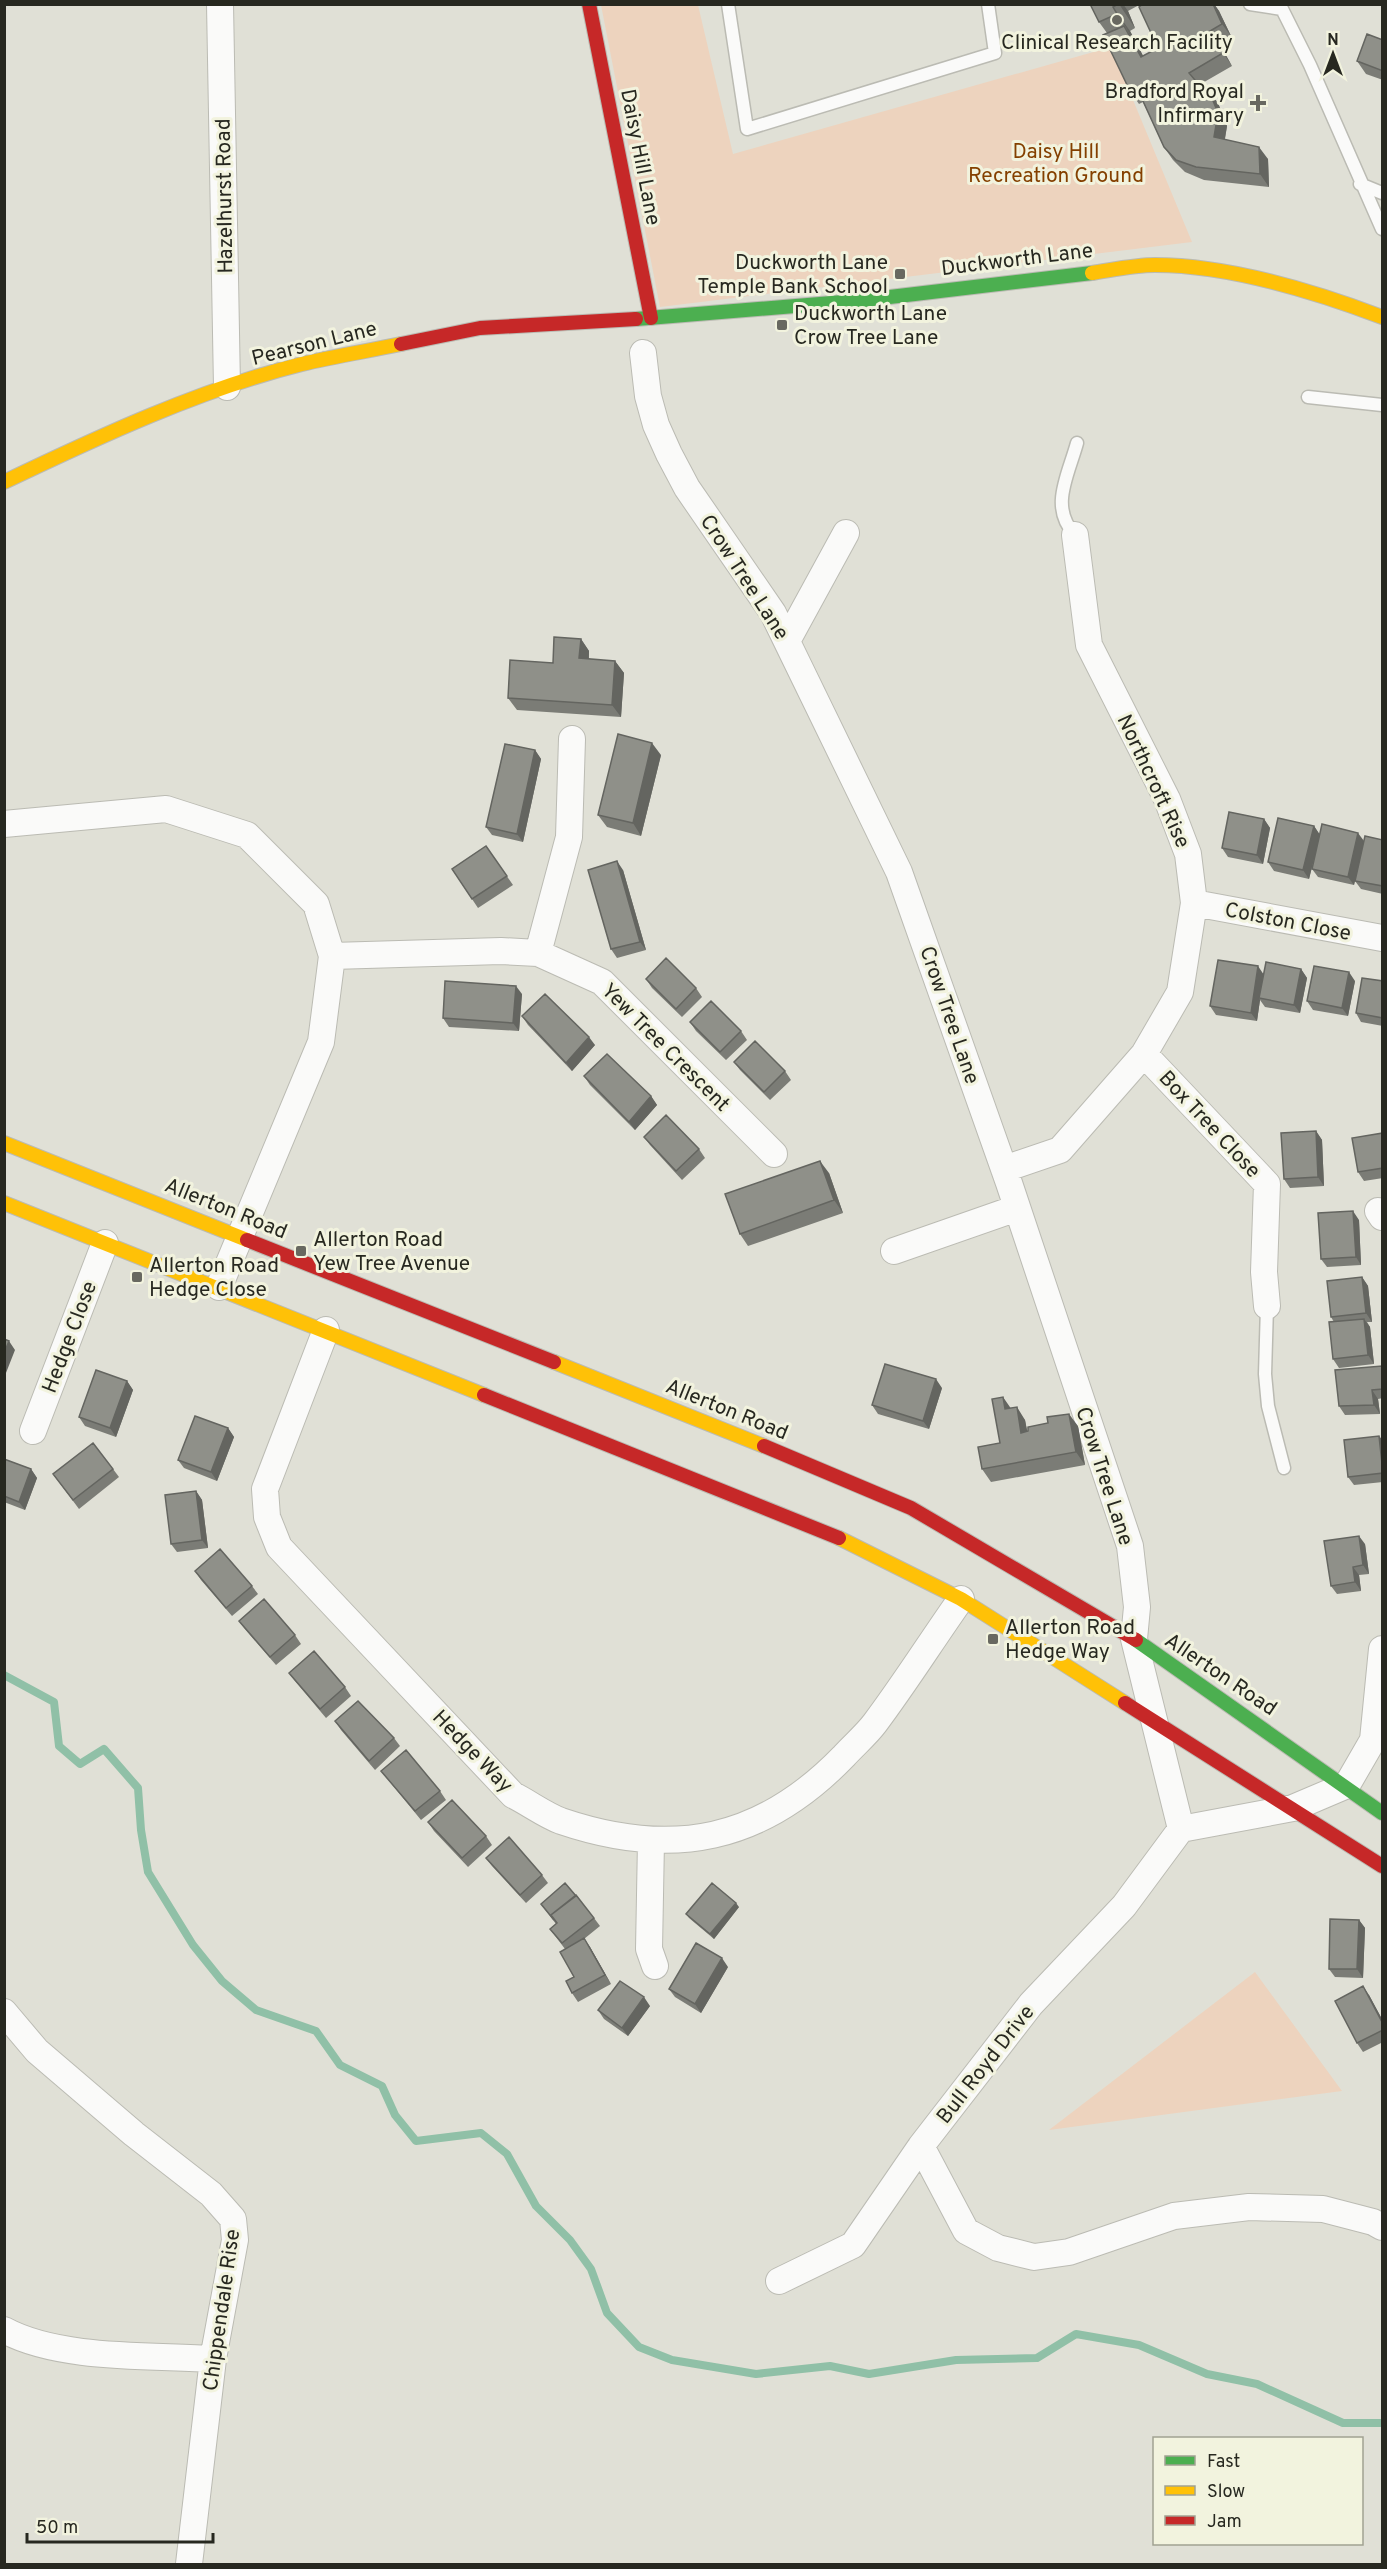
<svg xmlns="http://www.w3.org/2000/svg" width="1387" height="2569" viewBox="0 0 1387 2569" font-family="Overpass,sans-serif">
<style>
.green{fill:#edd3be}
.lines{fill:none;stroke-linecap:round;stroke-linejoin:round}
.stream{stroke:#90c0a7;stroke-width:8}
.lane-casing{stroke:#bbbbb3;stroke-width:15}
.street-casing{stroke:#bbbbb3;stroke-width:28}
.fast-casing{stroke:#bbbbb3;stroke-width:16}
.slow-casing{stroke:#bbbbb3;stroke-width:16}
.jam-casing{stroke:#bbbbb3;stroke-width:16}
.lane{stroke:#fafaf9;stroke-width:12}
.street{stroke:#fafaf9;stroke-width:26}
.fast{stroke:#4caf50;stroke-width:14}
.slow{stroke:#ffc107;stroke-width:14}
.jam{stroke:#c62828;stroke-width:14}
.wall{fill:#7b7c76}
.shaded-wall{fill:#646560}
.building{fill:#8f9089;stroke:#646560;stroke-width:1.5}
.poi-dot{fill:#686860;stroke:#f2f3de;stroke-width:2}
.labels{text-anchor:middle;stroke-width:6;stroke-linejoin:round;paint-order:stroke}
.poi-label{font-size:21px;fill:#272820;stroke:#f2f3de;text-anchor:start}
.park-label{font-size:21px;fill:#844000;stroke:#f2f3de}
.street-label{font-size:21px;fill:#272820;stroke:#f2f3de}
</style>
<rect width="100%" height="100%" fill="#e0e0d6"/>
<path class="green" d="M601,5H698L733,154L1111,47L1192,242L660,307Z
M1255,1972L1342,2091L1049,2130Z"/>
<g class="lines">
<path class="stream" d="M4,1675L54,1702L59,1746L80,1764L104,1749L138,1788L141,1830L148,1872L193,1945L222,1981L256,2010L316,2031L340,2065L382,2086L395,2115L416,2141L481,2133L507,2154L536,2206L570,2240L591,2269L607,2313L639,2347L672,2360L756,2374L830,2366L869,2374L956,2360L1037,2358L1076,2334L1139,2345L1207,2374L1257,2384L1343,2423H1382"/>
<g class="lane-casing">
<path id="lane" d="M728,4L747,129L995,53L988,4
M1250,4L1282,9
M1282,9L1310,65L1382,229
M1360,184L1382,193
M1308,397L1382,405
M1075,535C1049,507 1068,476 1077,443
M1267,1306L1265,1374L1268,1406L1284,1468"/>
</g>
<g class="street-casing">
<path id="street" d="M220,4L227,387
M643,353L648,396L656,425L669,454L687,488L773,613L899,872L1009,1183L1130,1546L1137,1607L1134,1639L1181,1829
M787,641L846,533
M4,824L166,809L247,835L316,904L332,956L321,1042L219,1287
M1194,903L1382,938
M538,953L569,837L572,739
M332,956L501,951L538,953L602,982L774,1154
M1144,1054L1267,1184L1264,1272L1267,1306
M1004,1169L1060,1150L1144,1054L1180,992L1194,903L1188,854L1167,799L1089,645L1075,535
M1378,1211L1382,1217
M894,1251L1017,1208
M326,1330L265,1489L267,1517L279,1547L513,1795C529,1803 545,1815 561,1821C673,1859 762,1841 844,1756C854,1745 866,1735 875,1723C905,1683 932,1640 961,1599
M33,1431L105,1243
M651,1841L649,1949L655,1966
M4,2012L37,2051L134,2134L211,2194L233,2219L235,2240L213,2359L189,2564
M921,2146L966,2231L998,2248L1034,2257L1069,2252L1174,2216L1249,2207L1323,2209L1373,2222L1382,2227
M779,2281L853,2245L921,2146L1031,2004L1124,1906L1181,1829L1293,1808L1347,1785L1373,1740L1382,1649
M4,2330C59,2360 151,2355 213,2359"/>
</g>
<g class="fast-casing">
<path id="fast" d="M636,319L856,301L1092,273
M1136,1640L1382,1813"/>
</g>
<g class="slow-casing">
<path id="slow" d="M1092,273C1112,270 1134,265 1155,265C1229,265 1313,291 1382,317
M4,482C98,437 201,389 302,364C335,356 368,351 401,344
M4,1143L247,1240
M4,1203L484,1395
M554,1362L764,1446
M839,1538L961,1599L1125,1703"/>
</g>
<g class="jam-casing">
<path id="jam" d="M589,4L651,318
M401,344L480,328L636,319
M247,1240L554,1362
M484,1395L839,1538
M764,1446L911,1508L1136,1640
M1125,1703L1382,1866"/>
</g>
<use href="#lane" class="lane"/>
<use href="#street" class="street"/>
<use href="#fast" class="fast"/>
<use href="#slow" class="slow"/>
<use href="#jam" class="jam"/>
</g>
<path class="wall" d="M1090,4H1141L1128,11L1135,28L1130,31L1143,56L1158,48L1143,4H1214L1219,11L1231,36L1219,43L1232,66L1199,85L1205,92L1218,103L1227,126L1225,139L1268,159L1269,187L1204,180L1185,172L1173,160L1164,147L1143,102L1139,104L1130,91L1107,33L1099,22Z
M1383,40V80L1366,74L1357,61Z
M581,639L589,651V659L615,661L624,673L621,717L517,710L508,698L553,663Z
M535,750L541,759L523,842L492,835L486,827Z
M661,755L641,836L607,827L598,815Z
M1264,819L1270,828L1263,864L1228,857L1222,848Z
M1314,826L1320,835L1309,879L1274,871L1268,862Z
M1383,840V894L1361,889L1355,881L1359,864L1354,885L1318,877L1312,869L1364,841Z
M486,846L513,885L478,908L452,869Z
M623,870L646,950L617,958L611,949Z
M1301,969L1307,978L1300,1013L1265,1007L1260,1000L1257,1021L1216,1015L1210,1006L1264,974Z
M646,979L696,988L702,997L682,1017L652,988Z
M1355,981L1348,1016L1313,1010L1307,1001Z
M1383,981V1026L1361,1022L1356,1013Z
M522,994L519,1031L449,1027L443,1018Z
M522,1016L595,1045L572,1071L528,1025Z
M690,1022L741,1031L747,1040L726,1060L696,1031Z
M734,1062L785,1071L791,1080L770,1100L740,1070Z
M584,1076L651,1096L657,1105L635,1130L590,1085Z
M1316,1131L1322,1140L1324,1186L1290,1188L1284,1179Z
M1383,1133V1178L1364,1181L1358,1172Z
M644,1137L699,1149L705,1158L682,1180L650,1145Z
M829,1173L843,1213L748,1246L740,1234Z
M1359,1220L1361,1265L1327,1267L1321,1259Z
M1362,1277L1368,1286L1372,1322H1367L1370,1327L1374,1364L1339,1368L1333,1359L1334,1322L1331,1317Z
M1383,1366V1398L1378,1399L1380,1414L1345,1415L1339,1406Z
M127,1381L133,1390L116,1437L85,1426L79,1417Z
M942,1388L929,1429L878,1414L872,1405Z
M1011,1408L1025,1420L1027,1431L1078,1426L1085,1465L991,1482L982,1469L1000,1443Z
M228,1428L234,1437L217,1481L184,1468L178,1460Z
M1379,1436L1383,1441V1482L1354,1485L1348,1477Z
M4,1459L31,1469L37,1478L25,1510L4,1502Z
M113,1469L119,1477L79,1509L53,1474Z
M196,1491L202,1500L208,1548L177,1552L171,1544Z
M1365,1544L1369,1574L1359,1575L1361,1591L1337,1594L1331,1586Z
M195,1571L252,1586L258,1594L232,1616L201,1580Z
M239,1621L295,1635L301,1644L276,1665L245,1629Z
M289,1673L345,1687L351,1696L326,1718L295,1681Z
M335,1721L394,1738L400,1746L375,1770L341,1730Z
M381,1771L440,1791L446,1800L421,1820Z
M428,1822L486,1836L492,1845L468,1867L434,1831Z
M486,1858L542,1875L548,1883L526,1903L492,1866Z
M541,1904L594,1918L600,1926L584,1939L590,1947L611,1984L578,2002L572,1993L574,1977L565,1949L550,1929L556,1924Z
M739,1907L714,1939L689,1918L686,1914Z
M1359,1920L1365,1928L1363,1978L1335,1977L1329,1969Z
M728,1967L701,2013L675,1997L669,1989Z
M1369,1995L1383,2021V2042L1363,2052L1357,2043Z
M650,2006L628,2036L604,2019L598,2010Z"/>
<path class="shaded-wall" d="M1119,4H1123L1128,11L1135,28Z
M1213,4H1214L1219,11L1231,36L1222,24Z
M1113,7L1130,31L1150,69L1141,57L1125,26L1117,14Z
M1210,31L1219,43L1232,66L1223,53Z
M1209,91L1218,103L1227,126L1223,149L1214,137Z
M1259,147L1268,159L1269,187L1260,174Z
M581,639L589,651L588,671L579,658Z
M615,661L624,673L621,717L612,705Z
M652,743L661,755L641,836L633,823Z
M535,750L541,759L523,842L517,834Z
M1264,819L1270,828L1263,864L1257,855Z
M1314,826L1320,835L1309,879L1303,870Z
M1358,833L1364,841L1354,885L1348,877Z
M617,861L623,870L646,950L640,942Z
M1258,966L1264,975L1259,998L1260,1000L1257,1021L1251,1013Z
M1301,969L1307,978L1300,1013L1294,1005Z
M1349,972L1355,981L1348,1016L1342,1008Z
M516,986L522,994L519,1031L513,1023Z
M589,1037L595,1045L572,1071L566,1063Z
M651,1096L657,1105L635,1130L629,1122Z
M1316,1131L1322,1140L1324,1186L1318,1177Z
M820,1161L829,1173L843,1213L834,1200Z
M1353,1211L1359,1220L1361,1265L1356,1257Z
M1362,1277L1368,1286L1372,1322L1366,1313Z
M1364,1319L1370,1327L1374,1364L1368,1355Z
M9,1341L15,1350L4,1378V1353Z
M936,1379L942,1388L929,1429L923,1421Z
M127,1381L133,1390L116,1437L110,1428Z
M1372,1390L1378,1399L1380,1414L1374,1405Z
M1003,1397L1012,1410L1005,1409Z
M1017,1407L1025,1420L1030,1445L1021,1433Z
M1069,1414L1078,1426L1085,1465L1076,1452Z
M228,1428L234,1437L217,1481L211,1472Z
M1379,1436L1383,1441V1465Z
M31,1469L37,1478L25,1510L19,1502Z
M196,1491L202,1500L208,1548L202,1540Z
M1359,1536L1365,1544L1369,1574L1363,1565Z
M1353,1567L1359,1575L1361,1591L1355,1582Z
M736,1903L739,1907L714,1939L710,1934Z
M1359,1920L1365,1928L1363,1978L1357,1969Z
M584,1938L590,1947L611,1984L605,1975Z
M722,1958L728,1967L701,2013L695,2004Z
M1363,1986L1369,1995L1383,2021V2024Z
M644,1997L650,2006L628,2036L622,2028Z"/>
<path class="building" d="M1090,4H1118L1113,7L1117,14L1099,22Z
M1143,4H1213L1222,24L1210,31L1223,53L1189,73L1205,92L1209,91L1218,113L1214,137L1259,147L1260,174L1196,167L1176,160L1164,147L1137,88L1130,91L1103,35L1124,26L1141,57L1158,48L1139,7Z
M1367,34L1383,40V71L1357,61Z
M554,637L581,639L579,658L615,661L612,705L508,698L510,660L553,663Z
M618,734L652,743L633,823L598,815Z
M505,744L535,750L517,834L486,827Z
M1229,812L1264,819L1257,855L1222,848Z
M1278,818L1314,826L1303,870L1268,862Z
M1322,824L1358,833L1348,877L1312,869Z
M1365,836L1383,840V886L1355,881Z
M486,846L507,876L472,899L452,869Z
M617,861L640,942L611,949L588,870Z
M666,958L696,988L676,1009L646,979Z
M1218,960L1258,966L1251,1013L1210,1006Z
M1266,962L1301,969L1294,1005L1259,998Z
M1314,966L1349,972L1342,1008L1307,1001Z
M1362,978L1383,981V1018L1356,1013Z
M445,981L516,986L513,1023L443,1018Z
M545,994L589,1037L566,1063L522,1016Z
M711,1001L741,1031L720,1052L690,1022Z
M755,1041L785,1071L764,1092L734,1062Z
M607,1054L651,1096L629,1122L584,1076Z
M666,1115L699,1149L676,1171L644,1137Z
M1316,1131L1318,1177L1284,1179L1281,1133Z
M1383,1133V1168L1358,1172L1352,1138Z
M820,1161L834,1200L740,1234L725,1194Z
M1353,1211L1356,1257L1321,1259L1318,1213Z
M1362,1277L1366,1313L1331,1317L1327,1281Z
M1364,1319L1368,1355L1333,1359L1329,1322Z
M4,1339L9,1341L4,1353Z
M885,1364L936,1379L923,1421L872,1405Z
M1382,1366L1383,1389L1372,1390L1374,1405L1339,1406L1335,1370Z
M96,1370L127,1381L110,1428L79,1417Z
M1003,1397L1005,1409L1017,1407L1021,1433L1028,1431V1427L1048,1423L1047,1417L1069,1414L1076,1452L982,1469L978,1447L1000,1443L992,1399Z
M195,1416L228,1428L211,1472L178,1460Z
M1379,1436L1383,1473L1348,1477L1344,1440Z
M93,1443L113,1469L73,1500L53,1474Z
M4,1459L31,1469L19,1502L4,1496Z
M196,1491L202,1540L171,1544L165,1495Z
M1359,1536L1363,1565L1353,1567L1355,1582L1331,1586L1324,1541Z
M220,1549L252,1586L226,1608L195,1571Z
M264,1599L295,1635L270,1657L239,1621Z
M314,1651L345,1687L320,1709L289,1673Z
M358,1701L394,1738L369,1761L335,1721Z
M406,1750L440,1791L415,1811L381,1771Z
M452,1800L486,1836L462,1858L428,1822Z
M509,1837L542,1875L520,1895L486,1858Z
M565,1883L576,1896L551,1915L554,1920L541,1904Z
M712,1883L736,1903L710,1934L686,1914Z
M576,1895L594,1918L562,1943L550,1929L557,1923L551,1915Z
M1330,1919L1359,1920L1357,1969H1329Z
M584,1938L605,1975L572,1993L566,1981L574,1977L560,1952Z
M696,1943L722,1958L695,2004L669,1989Z
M620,1981L644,1997L622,2028L598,2010Z
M1363,1986L1383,2024V2030L1357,2043L1335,2001Z"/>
<g class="poi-dot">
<circle cx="1117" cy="20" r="6"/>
<path d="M1255 94h6v6h6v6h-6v6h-6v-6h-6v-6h6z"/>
<rect x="894" y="268" width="12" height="12" rx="3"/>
<rect x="776" y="319" width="12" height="12" rx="3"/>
<rect x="295" y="1245" width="12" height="12" rx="3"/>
<rect x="131" y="1271" width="12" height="12" rx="3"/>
<rect x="987" y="1633" width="12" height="12" rx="3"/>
</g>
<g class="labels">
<g class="poi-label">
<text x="1117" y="49" text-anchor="middle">Clinical Research Facility</text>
<text x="1244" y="98" text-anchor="end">Bradford Royal<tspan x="1244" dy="24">Infirmary</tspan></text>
<text x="888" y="269" text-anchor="end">Duckworth Lane<tspan x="888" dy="24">Temple Bank School</tspan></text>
<text x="794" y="320">Duckworth Lane<tspan x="794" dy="24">Crow Tree Lane</tspan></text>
<text x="313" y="1246">Allerton Road<tspan x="313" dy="24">Yew Tree Avenue</tspan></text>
<text x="149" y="1272">Allerton Road<tspan x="149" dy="24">Hedge Close</tspan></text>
<text x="1005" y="1634">Allerton Road<tspan x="1005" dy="24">Hedge Way</tspan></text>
</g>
<g class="park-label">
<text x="1056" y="158">Daisy Hill<tspan x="1056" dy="24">Recreation Ground</tspan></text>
</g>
<g class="street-label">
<text transform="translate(641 157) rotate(79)" y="7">Daisy Hill Lane</text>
<text transform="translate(224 196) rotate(-91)" y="7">Hazelhurst Road</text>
<text transform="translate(1017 259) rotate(-7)" y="7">Duckworth Lane</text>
<text transform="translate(314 343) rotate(-14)" y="7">Pearson Lane</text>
<text transform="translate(745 577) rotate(57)" y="7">Crow Tree Lane</text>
<text transform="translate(1154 781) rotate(65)" y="7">Northcroft Rise</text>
<text transform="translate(1288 921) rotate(11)" y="7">Colston Close</text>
<text transform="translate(950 1015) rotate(71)" y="7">Crow Tree Lane</text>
<text transform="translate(666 1047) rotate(45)" y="7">Yew Tree Crescent</text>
<text transform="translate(1210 1124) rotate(47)" y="7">Box Tree Close</text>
<text transform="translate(226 1208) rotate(22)" y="7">Allerton Road</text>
<text transform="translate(69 1337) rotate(-69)" y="7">Hedge Close</text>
<text transform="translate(727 1409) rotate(22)" y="7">Allerton Road</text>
<text transform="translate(1105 1476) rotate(72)" y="7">Crow Tree Lane</text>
<text transform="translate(1221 1674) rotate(34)" y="7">Allerton Road</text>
<text transform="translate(473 1751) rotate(46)" y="7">Hedge Way</text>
<text transform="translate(985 2064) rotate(-52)" y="7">Bull Royd Drive</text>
<text transform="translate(221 2310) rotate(-82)" y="7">Chippendale Rise</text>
</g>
</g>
<rect width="1387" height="2569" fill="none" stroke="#272820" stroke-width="12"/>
<rect x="1153" y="2437" width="210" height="108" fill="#f2f3de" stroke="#a1a292" stroke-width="1.5"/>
<rect x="1165" y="2456" width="30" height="9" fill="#4caf50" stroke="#a1a292" stroke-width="1.5"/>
<text x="1207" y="2467" font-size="18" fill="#272820">Fast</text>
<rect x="1165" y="2486" width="30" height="9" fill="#ffc107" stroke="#a1a292" stroke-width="1.5"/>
<text x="1207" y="2497" font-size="18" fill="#272820">Slow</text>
<rect x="1165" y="2516" width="30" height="9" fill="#c62828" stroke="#a1a292" stroke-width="1.5"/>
<text x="1207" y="2527" font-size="18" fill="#272820">Jam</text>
<g transform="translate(1333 54)" stroke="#f2f3de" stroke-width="4.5" paint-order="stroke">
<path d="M0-4.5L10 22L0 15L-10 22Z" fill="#272820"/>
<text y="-9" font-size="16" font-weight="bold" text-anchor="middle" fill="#272820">N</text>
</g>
<path d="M27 2533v9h186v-9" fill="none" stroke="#272820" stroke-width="3"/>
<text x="36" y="2533" font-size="18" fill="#272820" stroke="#f2f3de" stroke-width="4.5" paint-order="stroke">50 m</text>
</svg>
